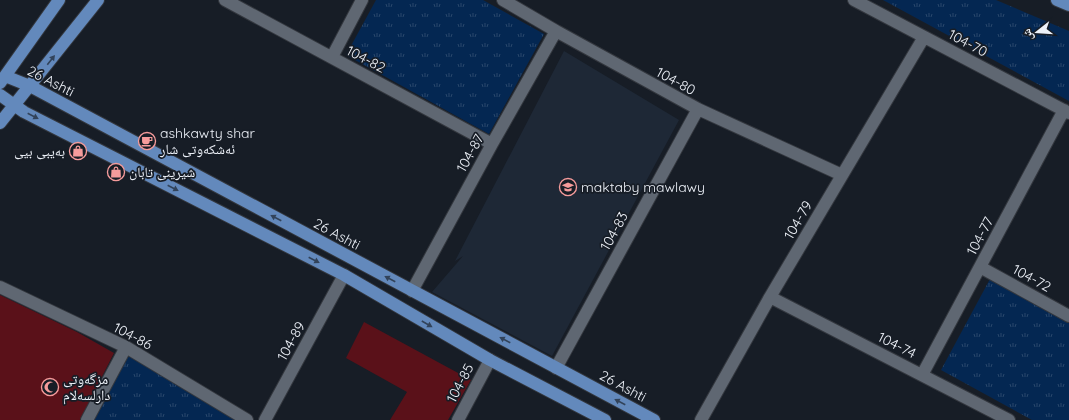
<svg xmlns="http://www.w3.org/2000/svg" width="1069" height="420" viewBox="0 0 1069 420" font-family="Quicksand,'Noto Naskh Arabic',sans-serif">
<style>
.built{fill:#1e2836}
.grass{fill:url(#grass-tufts)}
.building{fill:#5a1119}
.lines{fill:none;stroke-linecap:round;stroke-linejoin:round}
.minor-casing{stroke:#33373e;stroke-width:14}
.major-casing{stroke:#33373e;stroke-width:14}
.minor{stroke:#5f6772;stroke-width:12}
.major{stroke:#6389bc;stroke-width:12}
.oneway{fill:#32435a}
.labels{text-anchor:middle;stroke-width:3.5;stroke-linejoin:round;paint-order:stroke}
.street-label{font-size:14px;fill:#edf1f8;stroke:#171d26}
.poi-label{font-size:14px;fill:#edf1f8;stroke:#171d26;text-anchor:start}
</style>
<defs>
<pattern id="grass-tufts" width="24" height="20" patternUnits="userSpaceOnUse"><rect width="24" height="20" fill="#042752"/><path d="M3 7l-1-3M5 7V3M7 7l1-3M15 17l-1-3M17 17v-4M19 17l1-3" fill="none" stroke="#29476c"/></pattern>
</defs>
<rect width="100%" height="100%" fill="#171d26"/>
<path class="built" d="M564,51L679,120L552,356L432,292L463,256L455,261Z"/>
<path class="grass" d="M376,0H483L544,34L489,134L346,55Z
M883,0H996L1069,31V101Z
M990,279L1069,322V420H1032L941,370Z
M125,354L246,420H90Z"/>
<path class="building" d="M0,295L77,332L114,353L80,420H0Z
M364,322L471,380L448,420H390L407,392L346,358Z"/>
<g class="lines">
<g class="minor-casing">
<path id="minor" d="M225,0L492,144
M503,0L556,31L698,109L842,175
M854,0L1069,113
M332,57L362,0
M980,267L1069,316
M0,287L126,347L247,420
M412,291L492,144L556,31
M770,297L1009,420
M556,368L698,109
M922,375L1064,110
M87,420L126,347
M265,420L344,275
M458,420L490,360
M701,420L770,297L924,37"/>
</g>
<g class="major-casing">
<path id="major" d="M1057,0L1069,5
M5,76L30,86L654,420
M0,83L59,0
M0,95L24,112L344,275L490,360L605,420
M0,123L98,0"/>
</g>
<use href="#minor" class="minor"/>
<use href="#major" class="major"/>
</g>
<defs><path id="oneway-solid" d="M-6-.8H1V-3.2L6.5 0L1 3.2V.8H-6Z"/></defs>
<g class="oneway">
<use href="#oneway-solid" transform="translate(51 60) rotate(-52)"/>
<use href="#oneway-solid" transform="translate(33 116) rotate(27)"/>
<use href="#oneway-solid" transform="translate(173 188) rotate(27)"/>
<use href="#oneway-solid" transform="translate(276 218) rotate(-152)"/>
<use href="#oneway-solid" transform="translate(314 260) rotate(27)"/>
<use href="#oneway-solid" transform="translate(390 279) rotate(-152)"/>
<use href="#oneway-solid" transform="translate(427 324) rotate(30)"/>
<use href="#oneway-solid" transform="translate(505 340) rotate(-152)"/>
<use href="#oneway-solid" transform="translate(620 402) rotate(-152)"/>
</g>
<defs>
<g id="cafe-ring" transform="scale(0.9)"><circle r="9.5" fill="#171d26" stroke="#f59b9b" stroke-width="1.5"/><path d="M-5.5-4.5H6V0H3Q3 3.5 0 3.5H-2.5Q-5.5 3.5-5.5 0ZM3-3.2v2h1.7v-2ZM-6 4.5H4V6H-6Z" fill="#f59b9b"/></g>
<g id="shop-ring" transform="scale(0.9)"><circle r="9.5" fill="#171d26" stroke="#f59b9b" stroke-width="1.5"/><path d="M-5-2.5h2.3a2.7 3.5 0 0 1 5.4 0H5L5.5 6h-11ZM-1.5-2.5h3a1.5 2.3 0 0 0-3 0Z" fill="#f59b9b"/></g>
<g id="school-ring" transform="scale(0.9)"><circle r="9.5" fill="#171d26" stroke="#f59b9b" stroke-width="1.5"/><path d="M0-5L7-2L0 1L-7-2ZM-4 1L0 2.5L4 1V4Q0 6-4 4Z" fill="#f59b9b"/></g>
<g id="mosque-ring" transform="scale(0.9)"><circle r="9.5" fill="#171d26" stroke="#f59b9b" stroke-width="1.5"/><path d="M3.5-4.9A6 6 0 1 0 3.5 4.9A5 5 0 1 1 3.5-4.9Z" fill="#f59b9b"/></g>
</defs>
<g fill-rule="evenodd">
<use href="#cafe-ring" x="147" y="141"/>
<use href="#shop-ring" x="78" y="151"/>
<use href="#shop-ring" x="116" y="172"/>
<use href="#school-ring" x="568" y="187"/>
<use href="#mosque-ring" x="50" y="387"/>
</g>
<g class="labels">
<g class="street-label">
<text transform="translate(968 43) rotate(28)" y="5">104-70</text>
<text transform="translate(366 59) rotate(28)" y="5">104-82</text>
<text transform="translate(51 81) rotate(27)" y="5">26 Ashti</text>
<text transform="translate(676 81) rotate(29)" y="5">104-80</text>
<text transform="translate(470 153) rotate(-61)" y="5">104-87</text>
<text transform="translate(798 220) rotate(-60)" y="5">104-79</text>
<text transform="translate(614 231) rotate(-61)" y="5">104-83</text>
<text transform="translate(337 234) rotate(28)" y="5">26 Ashti</text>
<text transform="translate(980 236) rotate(-62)" y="5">104-77</text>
<text transform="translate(1032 278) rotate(29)" y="5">104-72</text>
<text transform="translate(133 336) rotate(28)" y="5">104-86</text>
<text transform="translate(291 341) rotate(-61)" y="5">104-89</text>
<text transform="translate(897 345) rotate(27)" y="5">104-74</text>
<text transform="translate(460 383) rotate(-62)" y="5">104-85</text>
<text transform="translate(623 386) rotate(28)" y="5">26 Ashti</text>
</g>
<g class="poi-label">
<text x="160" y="138">ashkawty shar<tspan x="160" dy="16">ئەشکەوتی شار</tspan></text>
<text x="65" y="156" text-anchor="end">بەیبی بیی</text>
<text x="129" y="177">شیرینی تابان</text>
<text x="581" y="192">maktaby mawlawy</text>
<text x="63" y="384">مزگەوتی<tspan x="63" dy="16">دارلسەلام</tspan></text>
</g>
</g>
<g transform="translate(1037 32) rotate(253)" stroke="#171d26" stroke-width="3" paint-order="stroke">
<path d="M0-3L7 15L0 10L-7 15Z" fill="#edf1f8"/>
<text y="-6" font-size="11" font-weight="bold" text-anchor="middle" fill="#edf1f8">ش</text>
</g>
</svg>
